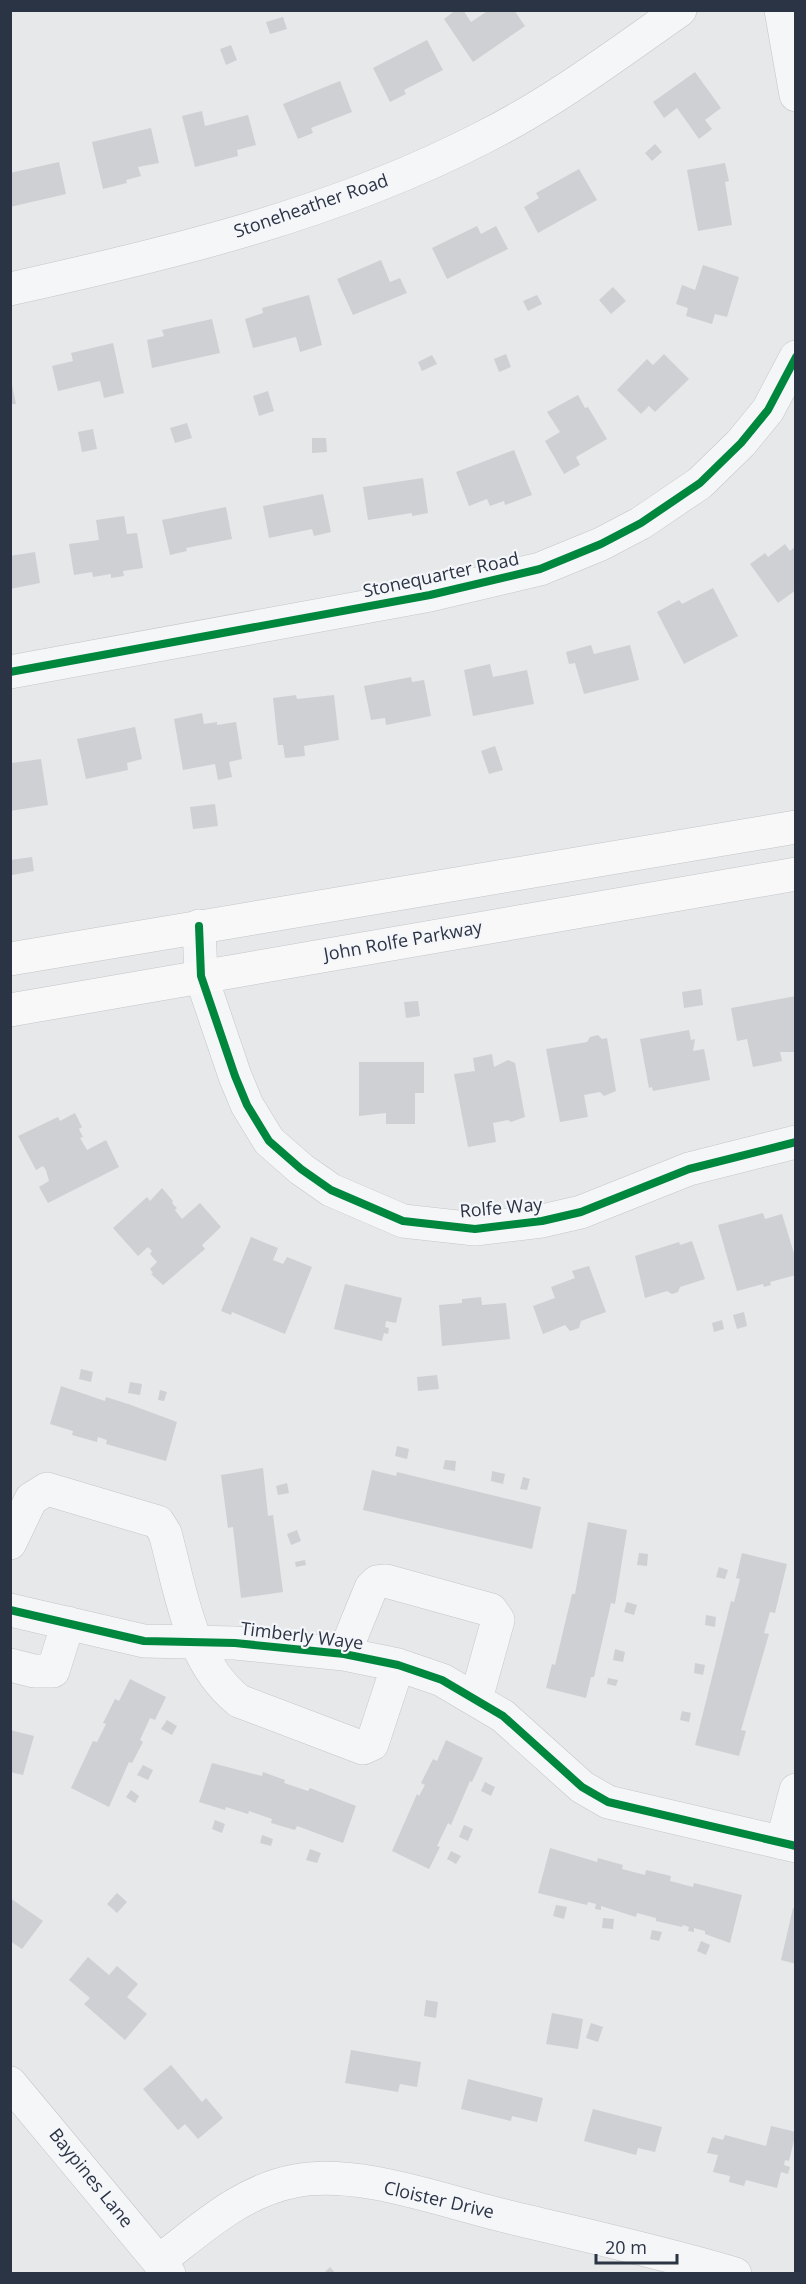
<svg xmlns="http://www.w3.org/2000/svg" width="806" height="2284" viewBox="0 0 806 2284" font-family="'Open Sans',sans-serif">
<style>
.building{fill:#ced0d3}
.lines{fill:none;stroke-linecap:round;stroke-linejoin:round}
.minor-casing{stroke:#c4c6c8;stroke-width:34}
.major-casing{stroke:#c2c5c8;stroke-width:34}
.minor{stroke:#f5f6f7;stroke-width:33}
.major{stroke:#f8f8f8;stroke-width:33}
.cycleway-casing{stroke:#f4f6f9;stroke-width:11}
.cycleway{stroke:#00873e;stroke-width:8}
.labels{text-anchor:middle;stroke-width:4.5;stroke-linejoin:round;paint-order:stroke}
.street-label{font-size:18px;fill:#2b3445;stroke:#f4f6f9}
</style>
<rect width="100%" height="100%" fill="#e6e8ea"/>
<path class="building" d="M456,10H463L471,22L489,10H514L525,26L473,62L444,19Z
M283,17L287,29L270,34L266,22Z
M427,40L443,70L404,90L406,94L390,102L373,68Z
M231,45L237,60L226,65L220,49Z
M695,72L721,108L705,120L712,129L699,139L677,108L664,118L653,102Z
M340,81L352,112L311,128L313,133L298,139L283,104Z
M202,111L205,126L248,115L256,145L237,150L238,156L195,167L182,116Z
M151,128L159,163L138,167L141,176L126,180L127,183L103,189L92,142Z
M655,144L662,152L652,161L645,153Z
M59,162L66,194L10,207V173Z
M725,163L729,181L725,182L732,225L698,231L687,170Z
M579,169L597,200L538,233L524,207L539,198L536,193Z
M477,226L481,234L496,226L508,249L447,279L432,248Z
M381,260L390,282L400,278L407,293L353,315L337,279Z
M703,265L739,277L727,317L715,314L712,324L686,316L688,308L676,304L682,285L695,290Z
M613,287L626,301L611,314L599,300Z
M309,295L322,345L300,352L296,337L253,348L245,319L263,313L262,308Z
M537,295L542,304L528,311L523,301Z
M212,319L220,353L152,368L147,340L164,336L162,330Z
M113,343L124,393L104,398L100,381L58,391L52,366L73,361L71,353Z
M506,354L511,367L499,372L494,359Z
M664,354L689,379L655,412L649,406L641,414L617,390L647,359L653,365Z
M432,355L437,364L422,371L418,362Z
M10,375L16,404H10Z
M268,391L274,411L259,416L253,396Z
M578,395L585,408L588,407L607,439L576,457L580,465L564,474L545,441L560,432L547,412Z
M187,423L192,438L175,443L170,428Z
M93,429L97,449L82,452L78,432Z
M312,438H326L327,452L312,453Z
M514,450L532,495L505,505L504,501L490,506L487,499L469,506L456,472Z
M423,478L428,513L412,516V513L368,520L363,487Z
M323,494L331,532L314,536L312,529L269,538L263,506Z
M226,507L232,539L186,548L187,551L170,555L162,520Z
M124,516L127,534L137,533L143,568L123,571L124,576L111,578V574L93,577L92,572L74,575L69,544L99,540L96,520Z
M785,544L790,551L796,546V590L778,603L750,564L765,553L768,557Z
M35,552L40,583L10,589V556Z
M713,588L738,636L684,664L657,612L679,600L682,604Z
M591,645L594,654L630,645L639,680L584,694L575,663L569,664L566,652Z
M490,664L493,677L527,670L534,704L473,716L464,670Z
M411,677L412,682L424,680L431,716L386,725L385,718L371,720L364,686Z
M296,695L297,699L334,695L339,740L304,746L305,756L285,758L283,745H278L273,698Z
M202,713L204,724L217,722V725L236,722L242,759L229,762L232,777L218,780L215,764L183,770L174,719Z
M135,727L142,759L127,763L128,770L86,779L77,739Z
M495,746L503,770L489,774L481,751Z
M41,759L48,805L10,811L12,763Z
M215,804L218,826L193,829L190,807Z
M32,857L34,871L12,875L10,860Z
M701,989L703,1005L684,1008L682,992Z
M796,996V1052H780L782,1061L753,1067L747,1039L737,1041L731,1008Z
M418,1001L420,1016L406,1018L404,1002Z
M689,1030L691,1040L695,1039L693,1051L704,1049L710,1080L653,1091L652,1087L649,1088L640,1039Z
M598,1035L602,1039L607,1038L616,1091L604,1096L600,1092L584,1095L588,1117L560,1122L546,1049L587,1042L590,1037Z
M492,1054L494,1067L508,1060L515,1063L525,1117L511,1122L508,1120L493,1123L496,1142L468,1147L454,1074L475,1071L473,1058Z
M359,1062H424V1093H415V1124H386V1113L359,1116Z
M75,1113L82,1127L79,1129L83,1137L80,1138L87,1150L106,1140L119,1167L48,1203L39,1187L49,1181L46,1170L43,1166L36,1170L18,1136L58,1117L60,1121Z
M162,1188L173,1201L172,1203L177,1208L175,1210L182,1219L200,1203L221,1227L202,1245L205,1249L163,1285L151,1274L153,1273L150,1269L157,1262L150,1254L152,1251L148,1247L138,1256L113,1228L147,1197L150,1201Z
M763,1213L765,1219L782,1214L796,1260V1275L770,1282L771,1285L764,1287L763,1284L737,1291L718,1225Z
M251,1237L278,1248L273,1260L283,1264L287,1257L312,1267L285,1334L232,1312L231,1315L221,1311Z
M692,1241L705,1279L680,1287L678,1292L672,1294L667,1291L645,1298L635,1256L679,1242L680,1245Z
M589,1266L606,1312L581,1321L579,1328L570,1331L565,1325L543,1334L533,1306L555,1298L551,1287L575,1278L572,1271Z
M345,1284L402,1298L396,1323L386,1321L385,1327L389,1328L388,1334L384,1333L382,1341L334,1329Z
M481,1297L482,1305L506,1303L510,1339L442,1346L439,1305L462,1303V1299Z
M744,1312L747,1326L737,1329L733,1315Z
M722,1320L724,1329L714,1332L712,1323Z
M81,1369L93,1372L91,1382L79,1379Z
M437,1375L439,1389L418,1391L417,1377Z
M130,1382L142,1384L140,1395L128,1393Z
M61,1386L105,1401L106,1397L131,1405L177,1422L166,1461L106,1444L107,1440L98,1437L97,1442L72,1435L73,1431L50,1424Z
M160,1390L167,1392L164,1401L158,1400Z
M397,1446L409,1449L407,1459L395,1456Z
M445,1460L456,1461L455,1471L443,1469Z
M263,1468L268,1516L273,1515L283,1592L241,1598L233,1527L228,1528L221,1475Z
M372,1470L396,1476L397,1472L541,1507L532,1549L363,1510Z
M492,1471L505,1474L503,1484L491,1481Z
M523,1477L530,1479L527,1490L520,1489Z
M287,1483L289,1493L278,1495L276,1486Z
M588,1522L627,1530L615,1604L611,1603L594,1677H591L586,1698L546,1688L552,1664L555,1665L572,1594H575Z
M297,1530L301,1541L291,1545L287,1534Z
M639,1553L648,1554L647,1566L637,1565Z
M742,1553L787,1564L775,1613L770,1612L764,1633L769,1634L741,1730L746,1731L739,1756L695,1745L731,1601L734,1602L740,1579L736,1578Z
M305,1560L306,1565L296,1567L295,1562Z
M719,1567L728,1570L725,1579L716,1577Z
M627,1602L637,1605L634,1615L624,1612Z
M706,1615L716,1617L715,1627L705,1625Z
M615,1649L625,1652L623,1662L613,1660Z
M695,1663L705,1665L703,1675L694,1673Z
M608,1678L618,1680L616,1686L607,1684Z
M130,1679L166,1697L155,1720L150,1718L140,1740L143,1742L132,1763L129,1762L109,1807L71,1788L93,1741L97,1742L106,1724L103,1723L115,1699L119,1701Z
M682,1711L691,1713L689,1722L680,1720Z
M167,1720L177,1726L172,1735L161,1729Z
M10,1730L34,1736L23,1775L10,1772Z
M446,1740L483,1758L472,1782L470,1781L451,1825L448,1823L437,1846L440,1847L429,1869L392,1851L417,1794L419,1796L425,1785L421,1783L433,1759L437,1761Z
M212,1763L262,1776L263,1772L285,1780L284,1783L308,1791L310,1788L356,1806L343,1843L297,1826L295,1830L271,1823L272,1819L249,1811L248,1814L226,1807L225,1810L199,1802Z
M143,1765L153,1770L148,1780L137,1775Z
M485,1782L495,1787L491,1796L481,1791Z
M131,1790L139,1796L135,1803L126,1797Z
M215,1820L225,1824L222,1833L212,1829Z
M464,1825L473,1829L468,1841L459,1837Z
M262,1835L273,1839L271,1846L260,1843Z
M550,1848L597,1862L598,1858L623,1865L622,1869L645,1875L646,1870L671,1876L670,1881L693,1887L694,1883L742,1895L730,1943L705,1934V1931L694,1928V1932L688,1931L689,1927L683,1925L682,1927L656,1921V1918L637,1913L636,1917L601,1906V1910L595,1909L596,1904L588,1902L587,1905L538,1893Z
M310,1849L321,1853L317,1863L306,1860Z
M451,1851L461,1856L456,1864L447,1859Z
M117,1893L127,1902L117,1913L107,1904Z
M10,1898L43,1921L22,1949L10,1941Z
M556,1905L567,1907L564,1919L553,1916Z
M793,1908H796V1964L781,1960Z
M603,1918L614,1919L613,1929L602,1928Z
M652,1930L662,1932L659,1941L650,1939Z
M701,1941L710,1945L706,1955L697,1951Z
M88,1957L109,1975L117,1966L138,1984L127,1997L147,2014L125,2040L84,2004L90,1998L69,1980Z
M426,2000L438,2002L436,2018L424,2016Z
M552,2013L583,2019L578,2049L546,2044Z
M591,2023L603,2027L598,2042L586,2038Z
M351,2050L421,2062L417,2087L400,2084L398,2092L345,2083Z
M171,2065L202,2102L206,2098L223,2118L198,2139L185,2124L178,2130L143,2089Z
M468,2079L543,2098L537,2122L512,2116L511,2121L461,2109Z
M593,2109L662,2127L655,2152L638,2148L636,2155L584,2141Z
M771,2126L796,2132L789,2161L785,2160L784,2165L790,2167L788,2174L781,2172L777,2188L746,2180L744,2186L729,2182L730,2176L713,2172L718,2155L707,2153L712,2137L723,2140L725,2135L766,2146Z
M330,2267L336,2274H323Z"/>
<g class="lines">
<g class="minor-casing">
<path id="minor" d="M781,10L796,95
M10,289C172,253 334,214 482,138C552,103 616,55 680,10
M10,672L430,595L540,569L601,544L641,523L700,483L741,443L768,410L796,357
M199,926L201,976L235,1076L247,1105L269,1141L301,1169L331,1190L403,1221L475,1229L542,1221L581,1212L689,1169L796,1142
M10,1543L31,1499L47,1489L158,1522L165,1533C181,1591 189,1661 239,1701L363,1748L372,1744L398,1665
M10,1610L144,1641L235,1643L344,1654L398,1665L442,1680L503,1716L582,1787L608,1802L796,1846
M344,1654L371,1588L377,1582L386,1581L491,1610L498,1620L476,1699
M10,1665L34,1671H53L68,1623
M782,1843L796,1790
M10,2083L169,2274
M159,2261C201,2229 241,2191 295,2181C358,2169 439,2200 501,2215C579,2234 658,2251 735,2274"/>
</g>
<g class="major-casing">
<path id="major" d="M10,959L796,827
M10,1010L796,874"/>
</g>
<use href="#minor" class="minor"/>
<use href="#major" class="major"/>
<g class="cycleway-casing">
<path id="cycleway" d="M10,672L430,595L540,569L601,544L641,523L700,483L741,443L768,410L796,357
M199,926L201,976L235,1076L247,1105L269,1141L301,1169L331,1190L403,1221L475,1229L542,1221L581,1212L689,1169L796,1142
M10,1610L144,1641L235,1643L344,1654L398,1665L442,1680L503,1716L582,1787L608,1802L796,1846"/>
</g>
<use href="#cycleway" class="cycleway"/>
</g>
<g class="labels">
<g class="street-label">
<text transform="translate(311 206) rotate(-19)" y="6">Stoneheather Road</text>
<text transform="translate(441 575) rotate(-12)" y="6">Stonequarter Road</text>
<text transform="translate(403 941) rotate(-10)" y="6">John Rolfe Parkway</text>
<text transform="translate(501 1208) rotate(-5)" y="6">Rolfe Way</text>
<text transform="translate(302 1636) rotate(7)" y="6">Timberly Waye</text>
<text transform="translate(91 2178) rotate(51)" y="6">Baypines Lane</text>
<text transform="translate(439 2200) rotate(13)" y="6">Cloister Drive</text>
</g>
</g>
<rect width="806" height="2284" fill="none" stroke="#2b3445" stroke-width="24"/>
<path d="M596 2254v9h81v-9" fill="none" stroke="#2b3445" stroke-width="3"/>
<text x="605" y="2254" font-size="18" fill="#2b3445" stroke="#f4f6f9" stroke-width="4.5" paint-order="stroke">20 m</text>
</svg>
